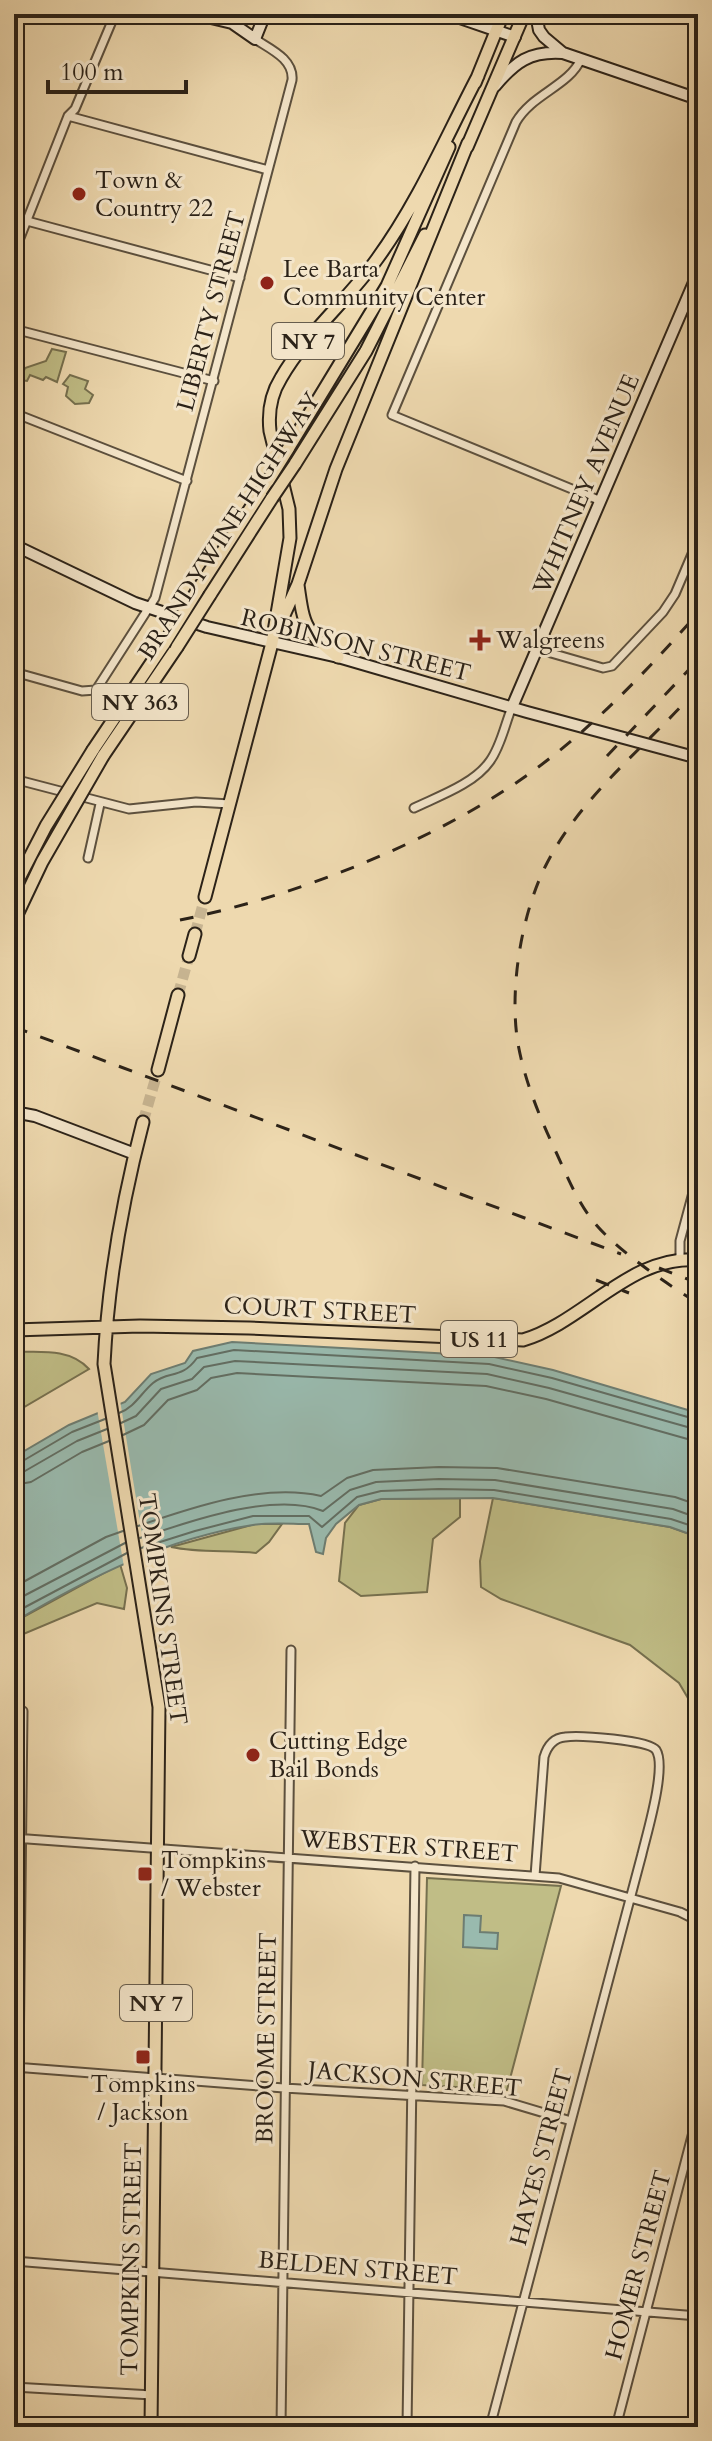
<svg xmlns="http://www.w3.org/2000/svg" width="712" height="2441" viewBox="0 0 712 2441" font-family="Cardo,serif">
<style>
.green{fill:#c0bd86;stroke:#76704f;stroke-width:2}
.water{fill:#99baae;stroke:#6d7d72;stroke-width:2}
.pier{fill:#eed9af}
.lines{fill:none;stroke-linecap:round;stroke-linejoin:round}
.shore{stroke:#626e63;stroke-width:2}
.primary-tunnel{stroke:#c7b491;stroke-width:11;stroke-dasharray:11 5.5;stroke-linecap:butt}
.street-casing{stroke:#5c503e;stroke-width:11}
.secondary-casing{stroke:#2b2218;stroke-width:14}
.primary-casing{stroke:#2b2218;stroke-width:15}
.street{stroke:#f4e6cb;stroke-width:7}
.secondary{stroke:#f4e6cb;stroke-width:10}
.primary{stroke:#eed9af;stroke-width:11}
.rail{stroke:#2b2218;stroke-width:3;stroke-dasharray:14 14;stroke-linecap:butt}
.primary-bridge-casing{stroke:#2b2218;stroke-width:15;stroke-linecap:butt}
.primary-bridge{stroke:#eed9af;stroke-width:11}
.poi-dot{fill:#8f2418;stroke:#f4e6cb;stroke-width:3}
.labels{text-anchor:middle;stroke-width:6;stroke-linejoin:round;paint-order:stroke}
.shield{fill:#f4e6cb;stroke:#675d4e;stroke-width:2}
.shield-label{font-size:22px;font-weight:bold;fill:#2b2218}
.poi-label{font-size:24px;fill:#2b2218;stroke:#f4e6cb;text-anchor:start}
.street-label{font-size:24px;fill:#2b2218;stroke:#f4e6cb}
</style>
<rect width="100%" height="100%" fill="#eed9af"/>
<filter id="stains"><feTurbulence type="fractalNoise" baseFrequency=".0025" numOctaves="4"/><feColorMatrix values="0 0 0 0 .2 0 0 0 0 .09 0 0 0 0 .02 0 0 0 .5 -.17"/></filter>
<radialGradient id="worn" r=".72"><stop offset=".6" stop-color="#630" stop-opacity="0"/><stop offset="1" stop-color="#630" stop-opacity=".3"/></radialGradient>
<path class="green" d="M52,349L66,352L57,382L46,377L43,380L30,375L27,381L20,380L25,368L46,361Z
M70,375L88,381L85,389L93,395L89,403L75,404L66,396L68,387L63,384Z
M14,1352C41,1352 70,1348 89,1369L14,1413Z
M460,1498V1517L433,1539L427,1592L361,1596L339,1581L345,1523L359,1505L381,1499Z
M493,1498L670,1527L698,1537V1715L679,1683L630,1645L501,1599L481,1587L480,1561Z
M255,1524H282L269,1542L256,1553C227,1550 199,1553 171,1547Z
M120,1564L127,1588L124,1609L97,1603L14,1638V1622Z
M427,1878L561,1886L507,2090L422,2085Z"/>
<path class="water" d="M232,1342L490,1356L553,1370L698,1413V1537L670,1527L493,1498L381,1499L359,1505L336,1524L326,1538L323,1554L316,1552L309,1524C291,1524 271,1522 253,1525C167,1538 88,1578 14,1622V1457L69,1425L125,1402L151,1374L185,1363L193,1351Z
M464,1915L481,1916L480,1932L498,1933L497,1949L463,1947Z"/>
<path class="pier" d="M120,1400L146,1559L124,1567L97,1409Z"/>
<g class="lines">
<path class="shore" d="M119,1413C135,1407 141,1393 153,1383C169,1370 181,1380 197,1358L234,1350L489,1364L552,1378L698,1420
M121,1423L136,1416L161,1389L192,1379L204,1367L235,1361L487,1374L549,1388L698,1430
M123,1435L144,1425L168,1400L197,1390L211,1378L237,1373L486,1386L546,1399L698,1442
M14,1463L21,1462L72,1432L105,1419
M14,1473L25,1471L77,1441L107,1429
M14,1485L31,1482L82,1452L109,1441
M138,1526C193,1507 263,1483 321,1496L347,1478L373,1470L439,1467L497,1468L675,1497L698,1505
M140,1538C188,1522 274,1491 323,1511L350,1490L376,1482L439,1479L495,1480L673,1509L698,1518
M141,1548L195,1531L253,1516H309L322,1527L357,1497L381,1491L439,1489L494,1490L671,1519L698,1528
M14,1587L106,1537L123,1531
M14,1601L125,1543
M14,1613L127,1553"/>
<path class="primary-tunnel" d="M195,934L205,897
M178,995L189,956
M143,1122L158,1070"/>
<g class="street-casing">
<path id="street" d="M581,59C569,86 532,94 516,122L392,415L601,501
M68,116L268,170
M27,221L240,278
M14,253L68,116L75,109L115,14
M14,329L214,381
M14,413L187,481
M537,649L603,668L612,666L663,612L675,594L698,540
M14,672L82,691L96,690L155,598L292,80C294,59 270,49 255,39
M14,779L129,809L196,802L230,804
M414,808C439,796 474,784 490,761C501,746 505,724 512,707
M88,858L100,804
M680,1259V1241L698,1174
M14,1838L559,1878L680,1912L698,1921
M14,2067L284,2088L504,2101L571,2121
M14,2261L698,2316
M14,2387L152,2395
M15,2427L23,1711
M281,2427L291,1650
M407,2427L415,1866
M490,2427L642,1854C647,1833 667,1767 656,1750C649,1740 579,1735 565,1737C553,1738 547,1747 544,1757L535,1876
M616,2427L698,2113"/>
</g>
<g class="secondary-casing">
<path id="secondary" d="M194,14L232,23L255,39L265,14
M448,14L515,37
M536,14L539,30L544,37L563,53L698,99
M495,86C515,62 530,51 562,53
M14,545L135,603L207,627L338,657L527,712L698,758
M512,707L698,273
M14,1112L35,1116L135,1154"/>
</g>
<g class="primary-casing">
<path id="primary" d="M475,83L503,14
M467,147L524,14
M288,449L387,286L449,147
M295,464L366,351L425,235
M298,585C304,628 305,630 338,657
M197,591L268,481
M210,595L272,498
M280,624L298,584L336,469L468,143
M93,750L164,644
M103,756L177,647
M205,897L272,643L290,538L289,509L270,431C268,413 271,394 281,378C306,334 348,300 377,259C418,203 446,137 478,76
M189,956L195,934
M158,1070L178,995
M143,1122C122,1202 108,1282 104,1364L159,1707L151,2427
M14,1330L140,1326L249,1328L523,1340C584,1322 631,1254 698,1260"/>
</g>
<use href="#street" class="street"/>
<use href="#secondary" class="secondary"/>
<use href="#primary" class="primary"/>
<path class="rail" d="M698,688C647,746 580,796 545,867C521,916 509,990 518,1044C525,1082 540,1118 556,1152C567,1176 577,1201 593,1221C614,1248 668,1285 698,1303
M607,756L698,660
M180,920C294,897 431,843 526,776C591,730 646,672 698,613
M14,1027L621,1254
M659,1268L698,1283
M596,1280L629,1293"/>
<g class="primary-bridge-casing">
<path id="primary-bridge" d="M268,481L288,449
M272,498L295,464
M164,644L197,591
M177,647L210,595
M14,888L46,826L93,750
M14,921L42,862L103,756"/>
</g>
<use href="#primary-bridge" class="primary-bridge"/>
</g>
<g class="poi-dot">
<circle cx="79" cy="194" r="8"/>
<circle cx="267" cy="283" r="8"/>
<path d="M476 628h8v8h8v8h-8v8h-8v-8h-8v-8h8z"/>
<circle cx="253" cy="1755" r="8"/>
<rect x="137" y="1866" width="16" height="16" rx="4"/>
<rect x="135" y="2049" width="16" height="16" rx="4"/>
</g>
<g class="labels">
<g class="shield">
<rect x="272" y="323" width="72" height="36" rx="6"/>
<rect x="92" y="684" width="96" height="36" rx="6"/>
<rect x="441" y="1321" width="76" height="36" rx="6"/>
<rect x="120" y="1985" width="72" height="36" rx="6"/>
</g>
<g class="shield-label">
<text x="308" y="349">NY 7</text>
<text x="140" y="710">NY 363</text>
<text x="479" y="1347">US 11</text>
<text x="156" y="2011">NY 7</text>
</g>
<g class="poi-label">
<text x="95" y="188">Town &amp;<tspan x="95" dy="28">Country 22</tspan></text>
<text x="283" y="277">Lee Barta<tspan x="283" dy="28">Community Center</tspan></text>
<text x="496" y="648">Walgreens</text>
<text x="269" y="1749">Cutting Edge<tspan x="269" dy="28">Bail Bonds</tspan></text>
<text x="161" y="1868">Tompkins<tspan x="161" dy="28">/ Webster</tspan></text>
<text x="143" y="2092" text-anchor="middle">Tompkins<tspan x="143" dy="28">/ Jackson</tspan></text>
</g>
<g class="street-label">
<text transform="translate(211 311) rotate(-75)" y="8">LIBERTY STREET</text>
<text transform="translate(586 484) rotate(-67)" y="8">WHITNEY AVENUE</text>
<text transform="translate(229 526) rotate(-57)" y="8">BRANDYWINE HIGHWAY</text>
<text transform="translate(356 645) rotate(14)" y="8">ROBINSON STREET</text>
<text transform="translate(320 1310) rotate(3)" y="8">COURT STREET</text>
<text transform="translate(163 1609) rotate(82)" y="8">TOMPKINS STREET</text>
<text transform="translate(409 1846) rotate(4)" y="8">WEBSTER STREET</text>
<text transform="translate(266 2038) rotate(-89)" y="8">BROOME STREET</text>
<text transform="translate(415 2079) rotate(5)" y="8">JACKSON STREET</text>
<text transform="translate(541 2157) rotate(-75)" y="8">HAYES STREET</text>
<text transform="translate(131 2259) rotate(-89)" y="8">TOMPKINS STREET</text>
<text transform="translate(638 2265) rotate(-75)" y="8">HOMER STREET</text>
<text transform="translate(358 2268) rotate(5)" y="8">BELDEN STREET</text>
</g>
</g>
<rect width="712" height="2441" fill="none" stroke="#eed9af" stroke-width="48"/>
<rect x="16" y="16" width="680" height="2409" fill="none" stroke="#2b2218" stroke-width="4"/>
<rect x="24" y="24" width="664" height="2393" fill="none" stroke="#2b2218" stroke-width="2"/>
<path d="M48 80v12h138v-12" fill="none" stroke="#2b2218" stroke-width="4"/>
<text x="60" y="80" font-size="24" fill="#2b2218" stroke="#f4e6cb" stroke-width="6" paint-order="stroke">100 m</text>
<rect width="100%" height="100%" filter="url(#stains)"/>
<rect width="100%" height="100%" fill="url(#worn)"/>
</svg>
